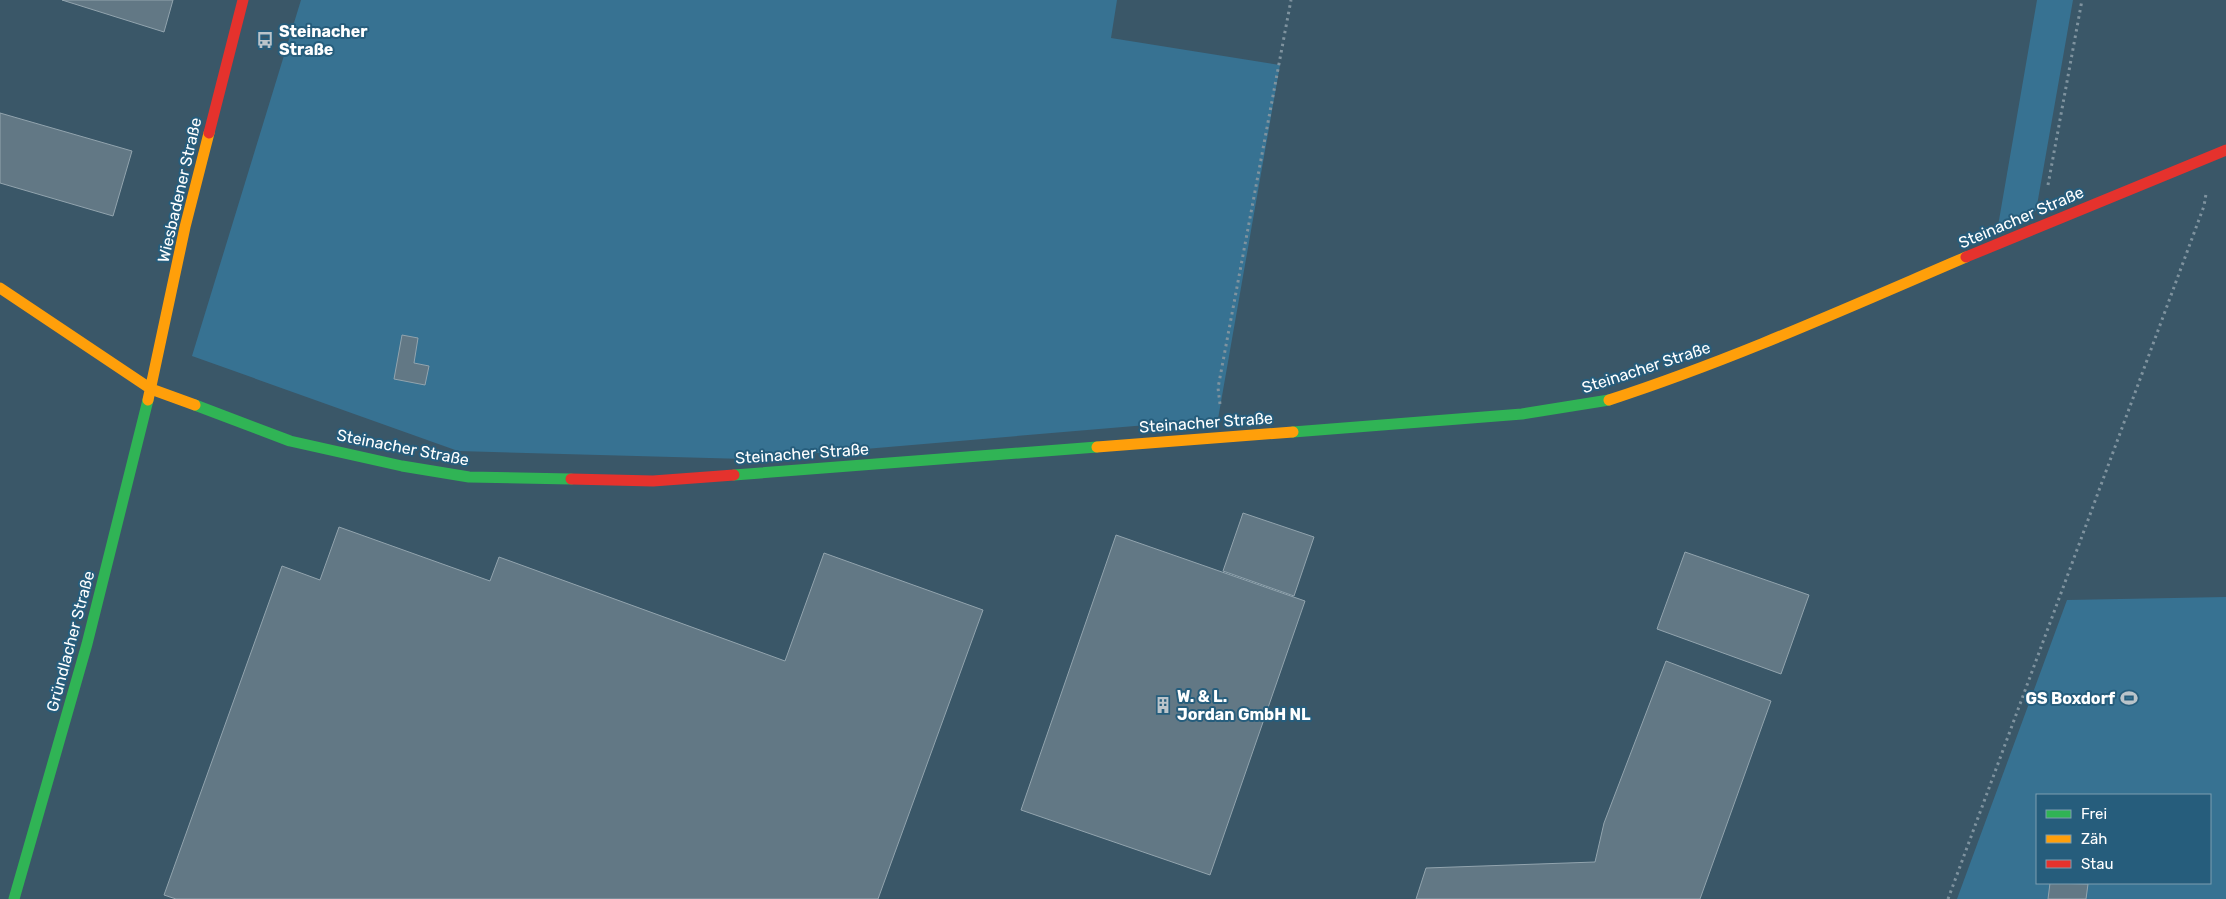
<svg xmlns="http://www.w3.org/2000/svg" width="2226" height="899" viewBox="0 0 2226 899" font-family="Rubik,sans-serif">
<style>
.green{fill:#377292;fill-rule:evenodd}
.building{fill:#627885;stroke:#92a4ae}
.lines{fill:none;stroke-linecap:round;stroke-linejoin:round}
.path{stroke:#7f939f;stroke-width:3;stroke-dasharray:2.5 4;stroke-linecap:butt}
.fast{stroke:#30b455;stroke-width:11}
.slow{stroke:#ff9f0a;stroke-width:11}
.jam{stroke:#e5322d;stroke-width:11}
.labels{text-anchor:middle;stroke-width:4;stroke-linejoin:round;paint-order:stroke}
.poi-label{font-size:16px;font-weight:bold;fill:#fff;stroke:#265d7c;text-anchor:start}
.street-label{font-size:16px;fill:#fff;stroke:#265d7c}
</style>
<rect width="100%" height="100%" fill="#3a5768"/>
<path class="green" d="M301,0H1117L1111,38L1280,65L1218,419L746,459L458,451L192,356Z
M2037,0H2073L2036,211L1998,226Z
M2226,597V899H1957L2067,600ZM2037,795H2210V883H2037Z"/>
<path class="building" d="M62,0H173L164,32Z
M0,113L132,151L113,216L0,183Z
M402,335L418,338L414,363L429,366L425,385L394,379Z
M1243,513L1314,537L1294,596L1223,571Z
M339,527L490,581L499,557L785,661L824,553L983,610L878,899H176L164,895L282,566L320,580Z
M1116,535L1305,601L1210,875L1021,810Z
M1685,552L1809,595L1781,674L1657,629Z
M1666,661L1771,701L1700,899H1416L1426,868L1595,862L1604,823Z
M2050,883L2088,884L2086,899H2048Z"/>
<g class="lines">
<path class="path" d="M2048,185L2082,0
M1220,404L1218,388L1291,0
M1948,899L2204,206L2206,194"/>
<path class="fast" d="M195,405L290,441L402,466L469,477L571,479
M1293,432L1522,414L1609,400
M734,475L1097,447
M14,899L87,644L148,400"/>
<path class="slow" d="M0,288L151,389L195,405
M148,400L185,227L209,133
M1609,400C1732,360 1847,308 1966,257
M1097,447L1293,432"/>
<path class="jam" d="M209,133L243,0
M1966,257L2226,150
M571,479L653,481L734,475"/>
</g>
<defs>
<g id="bus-bare" transform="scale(1.35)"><path d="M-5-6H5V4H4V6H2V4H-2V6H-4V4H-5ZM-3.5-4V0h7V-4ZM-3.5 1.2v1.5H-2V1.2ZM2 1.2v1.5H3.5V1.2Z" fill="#bac4ca" stroke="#265d7c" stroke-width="2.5" paint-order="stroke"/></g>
<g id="stadium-bare" transform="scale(1.35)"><path d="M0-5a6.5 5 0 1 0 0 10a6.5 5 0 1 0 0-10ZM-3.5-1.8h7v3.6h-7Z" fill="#bac4ca" stroke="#265d7c" stroke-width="2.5" paint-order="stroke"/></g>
<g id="building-bare" transform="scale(1.35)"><path d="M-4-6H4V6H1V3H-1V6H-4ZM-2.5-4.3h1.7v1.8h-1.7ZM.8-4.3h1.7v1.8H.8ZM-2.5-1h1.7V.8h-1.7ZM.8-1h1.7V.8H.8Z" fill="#bac4ca" stroke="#265d7c" stroke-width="2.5" paint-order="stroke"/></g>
</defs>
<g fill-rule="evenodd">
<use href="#bus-bare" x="265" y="40"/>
<use href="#stadium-bare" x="2129" y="698"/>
<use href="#building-bare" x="1163" y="705"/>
</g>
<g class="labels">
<g class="poi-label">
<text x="279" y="37">Steinacher<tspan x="279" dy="18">Straße</tspan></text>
<text x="1177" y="702">W. &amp; L.<tspan x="1177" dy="18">Jordan GmbH NL</tspan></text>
<text x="2115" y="704" text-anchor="end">GS Boxdorf</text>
</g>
<g class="street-label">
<text transform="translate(179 190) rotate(-77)" y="6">Wiesbadener Straße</text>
<text transform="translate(2021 217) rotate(-23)" y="6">Steinacher Straße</text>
<text transform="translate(1646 367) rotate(-18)" y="6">Steinacher Straße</text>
<text transform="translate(1206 422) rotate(-4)" y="6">Steinacher Straße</text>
<text transform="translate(403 447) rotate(11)" y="6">Steinacher Straße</text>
<text transform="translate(802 453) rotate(-4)" y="6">Steinacher Straße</text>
<text transform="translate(70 641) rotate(-75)" y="6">Gründlacher Straße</text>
</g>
</g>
<rect x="2036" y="794" width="175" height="90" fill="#265d7c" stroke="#7d9eb0"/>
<rect x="2046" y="810" width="25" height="8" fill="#30b455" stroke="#7d9eb0"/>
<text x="2081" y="819" font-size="15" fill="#ffffff">Frei</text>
<rect x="2046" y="835" width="25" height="8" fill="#ff9f0a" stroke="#7d9eb0"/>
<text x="2081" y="844" font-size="15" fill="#ffffff">Zäh</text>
<rect x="2046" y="860" width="25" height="8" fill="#e5322d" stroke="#7d9eb0"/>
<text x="2081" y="869" font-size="15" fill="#ffffff">Stau</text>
</svg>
